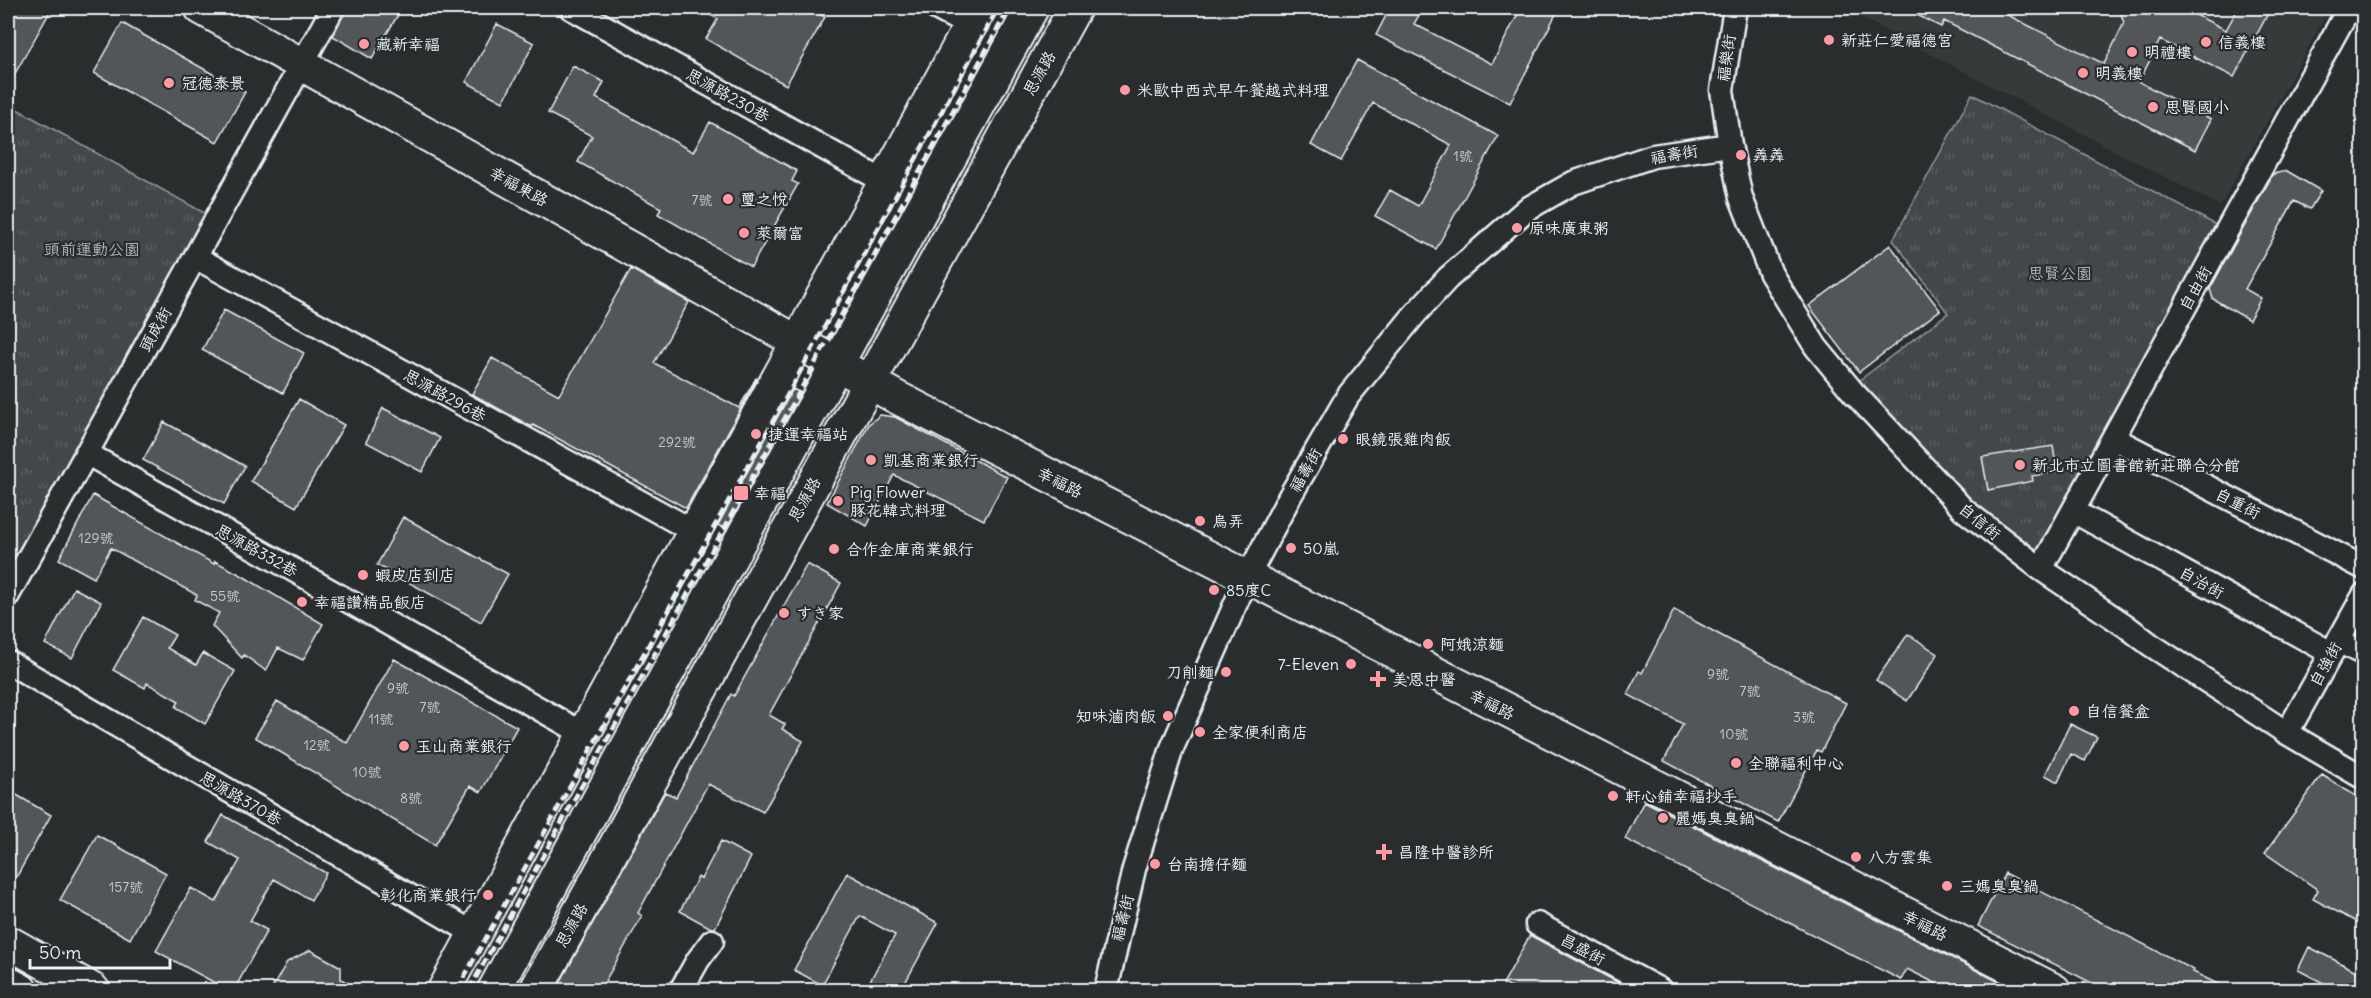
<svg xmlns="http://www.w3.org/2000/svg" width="2371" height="998" viewBox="0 0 2371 998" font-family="Delius,'LXGW WenKai TC','Klee One',sans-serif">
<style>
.built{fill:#363a3b}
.park{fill:url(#park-tufts);stroke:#959ca0;stroke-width:1.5}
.building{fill:#535759;stroke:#e8f1f8;stroke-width:1.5}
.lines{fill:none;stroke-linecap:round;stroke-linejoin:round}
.street-casing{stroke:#e8f1f8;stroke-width:27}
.secondary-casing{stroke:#e8f1f8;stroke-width:36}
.street{stroke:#2a2d2e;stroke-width:22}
.secondary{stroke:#2a2d2e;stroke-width:32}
.rail{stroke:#e8f1f8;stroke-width:4.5;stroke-dasharray:9 4.5;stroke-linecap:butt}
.poi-dot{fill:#ff9aa2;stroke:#2a2d2e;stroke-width:2}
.labels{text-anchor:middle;stroke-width:4.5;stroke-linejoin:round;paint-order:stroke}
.number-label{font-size:14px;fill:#c3cad0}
.poi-label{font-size:16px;fill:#e8f1f8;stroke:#2a2d2e;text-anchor:start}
.street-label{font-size:16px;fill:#e8f1f8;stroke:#2a2d2e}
.park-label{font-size:16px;fill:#aeb5ba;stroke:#2a2d2e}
</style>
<defs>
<pattern id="park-tufts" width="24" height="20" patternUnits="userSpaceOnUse" patternTransform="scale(1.5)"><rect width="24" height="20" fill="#424648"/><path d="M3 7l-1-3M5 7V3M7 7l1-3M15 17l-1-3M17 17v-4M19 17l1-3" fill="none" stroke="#5d6163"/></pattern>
</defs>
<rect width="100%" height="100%" fill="#2a2d2e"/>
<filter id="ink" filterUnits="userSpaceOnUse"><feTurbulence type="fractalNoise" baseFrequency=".0167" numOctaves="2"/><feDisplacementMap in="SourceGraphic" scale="12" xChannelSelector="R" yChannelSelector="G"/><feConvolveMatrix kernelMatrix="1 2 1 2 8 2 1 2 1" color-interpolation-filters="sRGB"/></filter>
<g filter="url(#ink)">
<path class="built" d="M1843,8H2330L2220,206Z"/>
<path class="park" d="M1972,94L2220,227L2039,553L1970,500L1857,382L1948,313L1893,240Z
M8,104L208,215L8,577Z"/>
<path class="building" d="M8,8H52L8,86Z
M346,8H402L372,59L333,36Z
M697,8H808L825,17L786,85L706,39L718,19Z
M1390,8H1423L1414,24L1492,64L1521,8H1559L1510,103L1376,35Z
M1903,8H1994L2104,64L2124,23L2119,8H2182L2226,30L2238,8H2271L2234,77L2160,40L2139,82L2211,119L2195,150L1944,21L1941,27Z
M122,23L245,92L217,142L94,73Z
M497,24L534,43L503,102L466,82Z
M1357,60L1498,136L1436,249L1375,216L1390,190L1418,206L1451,145L1373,103L1341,161L1311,145Z
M573,66L604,82L596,98L693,152L710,122L797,171L792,181L798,184L751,267L658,214L661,208L578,162L592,136L548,113Z
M2287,171L2321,191L2310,209L2294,201L2245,289L2261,298L2249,320L2213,299L2210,289L2273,174Z
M1890,245L1940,310L1859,372L1809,306Z
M631,269L689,302L654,363L739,408L756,378L757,379L686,508L533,425L532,427L472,394L492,358L559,395Z
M224,310L304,353L283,393L202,350Z
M793,389L801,393L726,530L718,525Z
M299,399L344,425L296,507L251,481Z
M383,408L440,438L422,472L366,442Z
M880,415L895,417L1007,477L984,520L894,475L867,526L827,503L869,424Z
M164,422L245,466L224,504L143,460Z
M2053,446L2057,472L2032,476L2033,481L1988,490L1982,457Z
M93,495L214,564L215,561L241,575L323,624L303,660L278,648L266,671L244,655L242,658L212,626L219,613L195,600L197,595L111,548L94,578L59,559Z
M403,517L508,574L481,622L377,565Z
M807,564L841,583L769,715L785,724L782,729L803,741L784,776L763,812L708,784L638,913L642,916L600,990H556L665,792L676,797L731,694L734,696Z
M74,588L101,602L72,658L45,644Z
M1674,610L1846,703L1821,752L1817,750L1778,822L1664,761L1683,724L1627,694L1639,671L1642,673Z
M143,617L175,635L167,648L196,665L203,653L235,671L205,724L176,707L179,701L147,683L145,688L113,670Z
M1908,634L1938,654L1907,701L1876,680Z
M394,659L517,727L481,792L470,786L435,845L255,737L277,701L347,743Z
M2070,724L2097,737L2085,761L2071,754L2058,782L2045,775Z
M2322,775L2364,801V926L2313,899L2318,890L2265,853Z
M8,790L51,815L8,892Z
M1644,801L2015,990H1949L1907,969L1901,980L1625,839Z
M223,815L326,873L311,900L274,879L250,921L267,930L234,990H228L156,951L191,888L216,902L240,860L208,842Z
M97,835L166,873L130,939L60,900Z
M721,841L751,857L715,928H711L680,911L698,877L701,879Z
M847,873L938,923L901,990H865L895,935L860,916L822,985L794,970Z
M2005,873L2194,970L2193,972L2230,990H2106L1978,926Z
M1530,935L1531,936L1632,990H1516L1503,984Z
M2309,947L2364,975V990H2337L2298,970Z
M310,950L341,967V979L360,990H271L287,962Z"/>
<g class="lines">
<g class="street-casing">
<path id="street" d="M571,8L885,182
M936,8L970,26
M1735,8L1722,90L1730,145L1741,198L1771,274L1816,347L1853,392L1964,510L2041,569L2126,626L2151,645L2287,733L2364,778
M195,257L695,532
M2113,438L2364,568
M86,453L584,734
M2073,511L2331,653
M2041,569L2349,8
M8,595L333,8
M2338,641L2364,654
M8,662L475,934
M2287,733L2364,595
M1537,924L1660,990
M681,990L698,960L712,941
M1106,990L1134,869L1172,748L1247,578L1290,496L1348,396L1415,314L1448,278L1527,209L1573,183L1653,156L1730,145"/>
</g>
<g class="secondary-casing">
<path id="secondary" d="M201,8L894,396L2054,990
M8,942L93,990
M8,983L21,990
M444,990L980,8
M494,990L1032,8
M536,990L1075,8"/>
</g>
<use href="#street" class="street"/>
<use href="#secondary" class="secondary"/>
<path class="rail" d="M457,990L794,383L998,8
M469,990L802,387L1009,8"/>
</g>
</g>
<g class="poi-dot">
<circle cx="1829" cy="40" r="6"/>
<circle cx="2206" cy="42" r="6"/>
<circle cx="364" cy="44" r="6"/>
<circle cx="2132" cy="52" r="6"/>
<circle cx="2083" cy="73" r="6"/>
<circle cx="169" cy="83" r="6"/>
<circle cx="1125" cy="90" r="6"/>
<circle cx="2153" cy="107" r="6"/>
<circle cx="1741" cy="155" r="6"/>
<circle cx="728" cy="199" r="6"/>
<circle cx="1517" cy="228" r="6"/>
<circle cx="744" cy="233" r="6"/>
<circle cx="756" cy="434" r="6"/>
<circle cx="1343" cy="439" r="6"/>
<circle cx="871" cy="460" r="6"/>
<circle cx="2020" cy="465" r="6"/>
<rect x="733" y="485" width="16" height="16" rx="3"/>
<circle cx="838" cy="501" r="6"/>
<circle cx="1200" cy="521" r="6"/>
<circle cx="1291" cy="548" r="6"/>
<circle cx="834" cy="549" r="6"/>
<circle cx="363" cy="575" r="6"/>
<circle cx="1214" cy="590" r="6"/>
<circle cx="302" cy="602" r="6"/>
<circle cx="784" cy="613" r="6"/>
<circle cx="1428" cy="644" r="6"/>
<circle cx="1351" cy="664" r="6"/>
<circle cx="1226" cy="672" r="6"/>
<path d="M1375 670h6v6h6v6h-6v6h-6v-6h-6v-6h6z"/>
<circle cx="2074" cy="711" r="6"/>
<circle cx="1168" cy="716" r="6"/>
<circle cx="1200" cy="732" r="6"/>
<circle cx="404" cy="746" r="6"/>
<circle cx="1736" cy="763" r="6"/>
<circle cx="1613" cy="796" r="6"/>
<circle cx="1663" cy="818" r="6"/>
<path d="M1381 843h6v6h6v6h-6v6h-6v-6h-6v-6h6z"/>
<circle cx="1856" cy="857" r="6"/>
<circle cx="1155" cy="864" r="6"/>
<circle cx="1947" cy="886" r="6"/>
<circle cx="488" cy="895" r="6"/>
</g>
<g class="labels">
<g class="number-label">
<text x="1463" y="161">1號</text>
<text x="702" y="205">7號</text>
<text x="677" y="447">292號</text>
<text x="96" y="543">129號</text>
<text x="225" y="601">55號</text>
<text x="1718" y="679">9號</text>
<text x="398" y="693">9號</text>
<text x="1750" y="696">7號</text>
<text x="430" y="712">7號</text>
<text x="1804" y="722">3號</text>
<text x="381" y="724">11號</text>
<text x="1734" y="739">10號</text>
<text x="317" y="750">12號</text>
<text x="367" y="777">10號</text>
<text x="411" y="803">8號</text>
<text x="126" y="892">157號</text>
</g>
<g class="poi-label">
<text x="1841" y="46">新莊仁愛福德宮</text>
<text x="2218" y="48">信義樓</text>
<text x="376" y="50">藏新幸福</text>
<text x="2144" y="58">明禮樓</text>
<text x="2095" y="79">明義樓</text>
<text x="181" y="89">冠德泰景</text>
<text x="1137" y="96">米歐中西式早午餐越式料理</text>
<text x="2165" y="113">思賢國小</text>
<text x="1753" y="161">羴羴</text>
<text x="740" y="205">璽之悅</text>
<text x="1529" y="234">原味廣東粥</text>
<text x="756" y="239">萊爾富</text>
<text x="768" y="440">捷運幸福站</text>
<text x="1355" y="445">眼鏡張雞肉飯</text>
<text x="883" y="466">凱基商業銀行</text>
<text x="2032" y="471">新北市立圖書館新莊聯合分館</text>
<text x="850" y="498">Pig Flower<tspan x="850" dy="18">豚花韓式料理</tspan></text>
<text x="754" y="499">幸福</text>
<text x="1212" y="527">烏弄</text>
<text x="1303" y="554">50嵐</text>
<text x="846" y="555">合作金庫商業銀行</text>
<text x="375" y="581">蝦皮店到店</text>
<text x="1226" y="596">85度C</text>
<text x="314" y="608">幸福讚精品飯店</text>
<text x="796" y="619">すき家</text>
<text x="1440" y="650">阿娥涼麵</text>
<text x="1339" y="670" text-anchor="end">7-Eleven</text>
<text x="1214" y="678" text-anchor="end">刀削麵</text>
<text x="1392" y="685">美恩中醫</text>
<text x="2086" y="717">自信餐盒</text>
<text x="1156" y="722" text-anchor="end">知味滷肉飯</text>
<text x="1212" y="738">全家便利商店</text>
<text x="416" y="752">玉山商業銀行</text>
<text x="1748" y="769">全聯福利中心</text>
<text x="1625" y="802">軒心鋪幸福抄手</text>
<text x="1675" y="824">麗媽臭臭鍋</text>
<text x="1398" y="858">昌隆中醫診所</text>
<text x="1868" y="863">八方雲集</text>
<text x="1167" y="870">台南擔仔麵</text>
<text x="1959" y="892">三媽臭臭鍋</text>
<text x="476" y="901" text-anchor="end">彰化商業銀行</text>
</g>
<g class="street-label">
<text transform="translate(1726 58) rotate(-82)" y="6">福樂街</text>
<text transform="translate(1039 73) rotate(-61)" y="6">思源路</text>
<text transform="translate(728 95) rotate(29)" y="6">思源路230巷</text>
<text transform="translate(1674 154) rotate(-10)" y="6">福壽街</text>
<text transform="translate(519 186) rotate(29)" y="6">幸福東路</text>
<text transform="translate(2195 288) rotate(-61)" y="6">自由街</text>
<text transform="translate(155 329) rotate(-61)" y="6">頭成街</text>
<text transform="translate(445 395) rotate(29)" y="6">思源路296巷</text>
<text transform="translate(1305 470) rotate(-60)" y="6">福壽街</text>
<text transform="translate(1060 482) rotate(27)" y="6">幸福路</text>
<text transform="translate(804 499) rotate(-61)" y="6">思源路</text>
<text transform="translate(2238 503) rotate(27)" y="6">自重街</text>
<text transform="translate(1980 521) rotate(39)" y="6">自信街</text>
<text transform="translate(257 550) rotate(29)" y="6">思源路332巷</text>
<text transform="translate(2202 582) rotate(29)" y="6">自治街</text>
<text transform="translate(2325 664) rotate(-61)" y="6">自強街</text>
<text transform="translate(1492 704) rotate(27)" y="6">幸福路</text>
<text transform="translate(241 798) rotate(30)" y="6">思源路370巷</text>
<text transform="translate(1122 918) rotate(-76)" y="6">福壽街</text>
<text transform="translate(571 925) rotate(-61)" y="6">思源路</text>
<text transform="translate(1925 925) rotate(27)" y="6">幸福路</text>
<text transform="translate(1583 949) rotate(28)" y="6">昌盛街</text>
</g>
<g class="park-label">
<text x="92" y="255">頭前運動公園</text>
<text x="2060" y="279">思賢公園</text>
</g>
</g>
<rect width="2371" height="998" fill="none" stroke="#2a2d2e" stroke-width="30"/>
<rect x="15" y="15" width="2341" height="968" fill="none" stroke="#e8f1f8" stroke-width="2" filter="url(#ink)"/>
<path d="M30 959v9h140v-9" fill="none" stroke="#e8f1f8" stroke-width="3"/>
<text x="39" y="959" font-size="18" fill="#e8f1f8" stroke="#2a2d2e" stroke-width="4.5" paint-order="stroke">50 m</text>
</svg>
